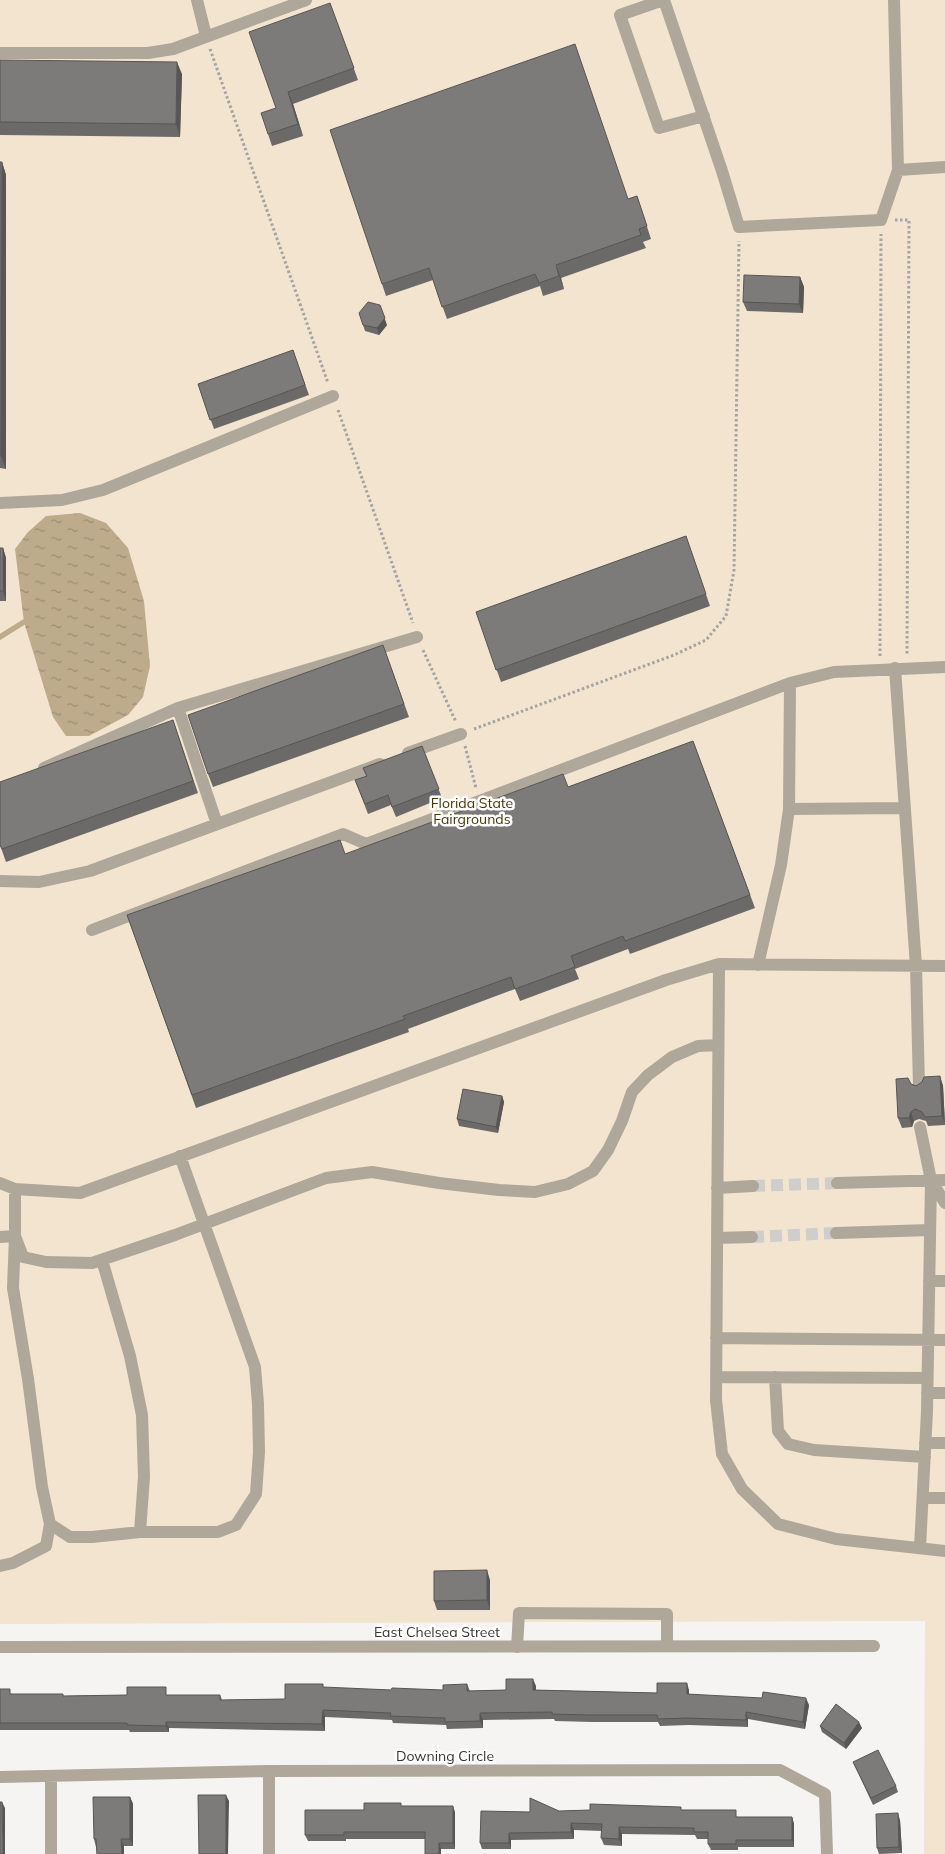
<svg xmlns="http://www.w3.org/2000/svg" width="945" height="1854" viewBox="0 0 945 1854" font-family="Mulish,sans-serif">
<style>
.park{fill:#f2e4cf}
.water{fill:url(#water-ripples)}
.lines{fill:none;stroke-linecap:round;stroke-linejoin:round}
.stream{stroke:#bdab8c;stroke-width:5.5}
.minor-tunnel{stroke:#d0cecc;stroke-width:12;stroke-dasharray:12 6;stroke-linecap:butt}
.path{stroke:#a5a4a2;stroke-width:3;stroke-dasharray:2.5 2.5;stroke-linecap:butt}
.minor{stroke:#afa799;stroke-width:12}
.wall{fill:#6c6a68}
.shaded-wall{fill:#585655}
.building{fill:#7d7b79;stroke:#585655}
.labels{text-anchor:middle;stroke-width:5;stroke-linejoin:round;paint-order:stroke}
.park-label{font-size:14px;fill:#48340c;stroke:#fff}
.street-label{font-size:14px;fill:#363534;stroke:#fff}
</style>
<defs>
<pattern id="water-ripples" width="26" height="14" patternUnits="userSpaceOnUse" patternTransform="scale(1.25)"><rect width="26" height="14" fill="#bdab8c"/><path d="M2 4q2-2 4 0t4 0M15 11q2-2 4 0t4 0" fill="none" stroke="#9a8c73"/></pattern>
</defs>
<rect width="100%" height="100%" fill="#f6f4f2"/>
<path class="park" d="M0,0H945V1854H924L925,1621L0,1624Z"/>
<path class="water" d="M80,513L106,523L128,548L144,601L150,666L143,697L128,715L89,736H66L53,717L24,622L15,549L28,532L46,516Z"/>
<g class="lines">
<path class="stream" d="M0,637L24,622"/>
<path class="minor-tunnel" d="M753,1186L837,1183
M752,1237L836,1233"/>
<path class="path" d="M210,49L328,383
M895,220H909L907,654
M338,410L413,623
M423,650L456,722
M880,656L881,234
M474,729L674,655L706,640L726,616L734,570L739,241
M465,746L476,788"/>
<path class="minor" d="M197,0L206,36
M663,0L620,15L659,128L704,116
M664,0L722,171L739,227L881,220L898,170L945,167
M894,0L898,170
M0,53H148L173,49L306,0
M0,503L62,500L103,490L333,396
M895,668L916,966L919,1087
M178,708L417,637
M408,753L461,734
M44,768L178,708L217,824
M789,809L905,808
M0,881L39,882L90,871L380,764
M92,930L343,834L366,844L790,683L834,672L945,667
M719,964L716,1400L722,1454L742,1489L778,1524L836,1539L945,1551
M758,965L781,865L789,809L790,683
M920,1127L931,1180L945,1203
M0,1183L15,1189L80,1193L666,980L719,964L945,966
M837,1183L945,1180
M717,1188L753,1186
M15,1189V1236L23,1257L46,1262L92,1263L175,1235L326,1178L372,1172L439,1183L499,1190L535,1192L568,1184L593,1171L608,1150L622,1121L632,1092L648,1075L672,1057L698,1046L718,1045
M836,1233L930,1230
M0,1237L15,1236L13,1288L28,1379L42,1487L50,1524L70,1537H92L140,1532H218L236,1525L256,1494L259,1452L258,1404L255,1367L180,1156
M717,1238L752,1237
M102,1260L130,1356L142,1415L144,1477L140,1532
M929,1281H945
M716,1338L945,1340
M716,1377L927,1378
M775,1377L778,1431L788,1444L814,1450L925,1457
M927,1393H945
M925,1443H945
M923,1498H945
M920,1548L927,1411L931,1180
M0,1566L13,1563L46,1546L50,1524
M0,1647L874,1646
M517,1647L519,1613L667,1614V1646
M269,1771V1854
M0,1777L269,1771L780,1770L825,1794L827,1854
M51,1777V1854"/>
</g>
<path class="wall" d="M330,3L358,80L293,104L303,136L272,146L268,134L276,108Z
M0,60L182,74L180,137L0,135Z
M0,162H2L6,175V469L0,468Z
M637,196L651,239L643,242L646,248L561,278L564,289L543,296L540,286L447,319L433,280L386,296L382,284Z
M800,277L804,287L803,313L747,311L743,302Z
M363,325H387L379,335L365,331Z
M293,350L309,395L214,429L198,384Z
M686,536L710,606L501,682L476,612Z
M0,548H3L6,558V601H0Z
M383,645L409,717L213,787L208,774Z
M173,720L198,793L6,862L0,845Z
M693,741L755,908L630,954L628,949L575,969L579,979L520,1001L515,989L408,1029L409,1032L196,1108L127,915L345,854L568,787Z
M422,746L442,798L396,817L391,805L368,814L355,780L366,776L363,768Z
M940,1076L943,1086L945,1125L928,1126L926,1121L919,1119L914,1121L912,1127L902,1128L898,1118L911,1084L916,1086Z
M502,1096L504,1102L498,1133L459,1126L457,1119Z
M490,1580V1610H437L434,1601Z
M467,1684L470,1691L506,1690L536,1686V1690L657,1693L689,1690V1694L809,1705L805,1729L748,1719V1727L689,1725L660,1726L658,1722H592L555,1721L554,1719L483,1720V1728L447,1729L446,1725L393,1723L392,1720L325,1717V1731L169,1728V1732H130L129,1730H0V1689L12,1694L64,1696L169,1695H220L222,1700L285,1699L324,1688L391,1690H443Z
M820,1726L862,1728L846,1749L822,1732Z
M853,1762L896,1786L898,1792L873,1805Z
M130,1797L133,1804V1846H124V1854H97L96,1847L94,1839Z
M402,1806L455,1812V1849H441V1854L425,1839H346V1841H308L305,1835L364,1810Z
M682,1810L739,1817H792L794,1824V1847H738V1850H711L708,1844V1839H697L695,1835L622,1834V1846L604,1845L601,1838L602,1831L574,1830V1839L511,1840V1849H482L480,1843L530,1812Z
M900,1820L902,1853L879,1854L877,1848Z"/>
<path class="shaded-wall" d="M177,62L182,74L180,137L176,124Z
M288,92L293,104L303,136L298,124Z
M2,162L6,175V469L1,456Z
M556,265L561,278L564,289L559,276Z
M800,277L804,287L803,313L799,304Z
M380,305L387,325L379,335L377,328Z
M3,548L6,558V601L3,591Z
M940,1076L943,1086L945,1124L942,1116Z
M502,1096L504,1102L498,1133L496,1127Z
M911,1112L914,1121L912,1127L909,1118Z
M487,1570L490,1580V1610L487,1600Z
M533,1679L536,1686V1697L533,1690Z
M687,1683L689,1690V1701L687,1694Z
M806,1698L809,1705L805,1729L803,1722Z
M323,1710L325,1717V1731L322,1724Z
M746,1712L748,1719V1727L746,1720Z
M480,1713L483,1720V1728L480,1721Z
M166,1722L169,1728V1732L166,1726Z
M859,1722L862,1728L846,1749L844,1743Z
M226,1795L229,1801L228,1854H226Z
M130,1797L133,1804V1846L130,1839Z
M2,1802L5,1808V1854H3Z
M453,1806L455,1812V1849L453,1843Z
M898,1813L900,1820L902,1853L899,1847Z
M792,1817L794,1824V1847L792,1840Z
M571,1823L574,1830V1839L571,1832Z
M619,1827L622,1834V1846L619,1839Z
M509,1833L511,1840V1849L509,1843Z
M121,1839L124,1846V1854H122Z
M439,1843L441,1849V1854H439Z"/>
<path class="building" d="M330,3L354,68L288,92L298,124L268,134L261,113L276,108L249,32Z
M575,44L628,199L637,196L647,226L639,229L641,235L556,265L559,276L539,283L535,274L442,307L429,268L382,284L330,130Z
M0,60L177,62L176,124L0,122Z
M0,162H2L1,456H0Z
M744,275L800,277L799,304L743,302Z
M368,302L380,305L385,318L377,328L363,325L359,313Z
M293,350L305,385L210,420L198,384Z
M686,536L706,594L496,670L476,612Z
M0,548H3V591H0Z
M383,645L404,704L208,774L188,715Z
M173,720L193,781L2,849L0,845V782Z
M693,741L750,895L625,941L623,936L571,956L575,967L515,989L511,977L403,1016L405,1019L192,1095L127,915L340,840L345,854L563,774L568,787Z
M422,746L439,789L392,807L388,795L365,804L355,780L367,776L363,768Z
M940,1076L942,1116L925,1117L922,1112L915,1109L911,1112L909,1118H898L896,1079L908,1078L911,1084L916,1086L922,1082L924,1077Z
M463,1089L502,1096L496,1127L457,1119Z
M487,1570V1600L434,1601V1571Z
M506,1679H533V1690L657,1693V1683H687V1694L762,1698L763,1692L806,1698L803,1722L746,1712V1720L687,1718L658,1719L657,1715H589L552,1714V1712L480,1713V1721L445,1722V1718L390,1716L391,1713L323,1710L322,1724L166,1722V1726L127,1725V1723H0V1689H10V1694H63V1696L127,1695V1687H166V1695H220V1700L285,1699V1684H323V1687L391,1690L392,1688L443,1690V1685L467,1684V1691L506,1690Z
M836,1704L859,1722L844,1743L820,1726Z
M878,1750L896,1786L871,1798L853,1762Z
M198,1795H226V1854H199Z
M93,1797H130V1839H121L122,1854H97L96,1839H94Z
M530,1798L559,1811L590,1810V1804L681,1807V1810H736V1817H792V1840H736V1844H708V1832H694V1828L619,1827V1839L601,1838L602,1824L571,1823V1832L509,1833V1843H480L481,1811L530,1812Z
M0,1802H2L3,1854H0Z
M364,1803H401V1806H453V1843H439V1854H425V1832H344V1835H305V1810H364Z
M898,1813L899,1847L877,1848L876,1814Z"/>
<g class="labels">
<g class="park-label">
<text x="472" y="808">Florida State<tspan x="472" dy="16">Fairgrounds</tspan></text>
</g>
<g class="street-label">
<text x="437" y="1637">East Chelsea Street</text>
<text x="445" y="1761">Downing Circle</text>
</g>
</g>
</svg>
